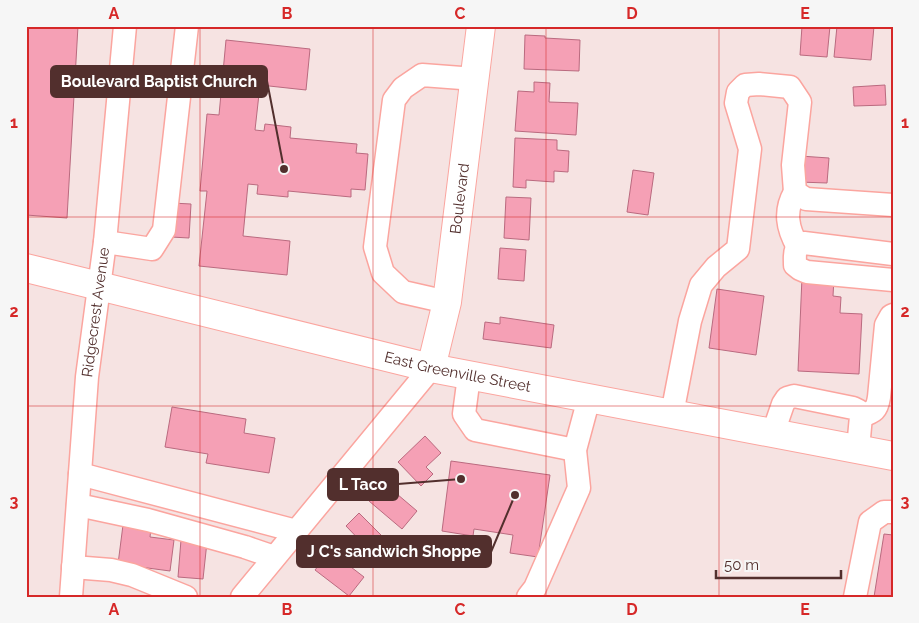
<svg xmlns="http://www.w3.org/2000/svg" width="919" height="623" viewBox="0 0 919 623" font-family="Raleway,sans-serif">
<style>
.building{fill:#f5a0b5;stroke:#ba6a7f}
.lines{fill:none;stroke-linecap:round;stroke-linejoin:round}
.minor-casing{stroke:#fba59f;stroke-width:25}
.major-casing{stroke:#fba59f;stroke-width:30}
.minor{stroke:#fff;stroke-width:22}
.major{stroke:#fff;stroke-width:28}
.grid{fill:none;stroke:#d62828;stroke-width:1;stroke-opacity:0.55}
.labels{text-anchor:middle;stroke-width:5;stroke-linejoin:round;paint-order:stroke}
.street-label{font-size:15px;fill:#522f2d;stroke:#f6f6f6}
.leader{fill:none;stroke:#522f2d;stroke-width:2}
.callout-dot{fill:#522f2d;stroke:#f6f6f6;stroke-width:2}
.callout{fill:#522f2d;stroke:#522f2d;stroke-width:2}
.callout-label{font-size:16px;text-anchor:middle;font-weight:bold;fill:#fff}
.neatline{fill:none;stroke:#d62828;stroke-width:2}
.grid-label{font-size:16px;text-anchor:middle;font-weight:bold;fill:#d62828}
</style>
<rect width="100%" height="100%" fill="#f6e3e2"/>
<path class="building" d="M26,26H78L67,218L26,215Z
M802,26H830L827,57L800,55Z
M837,26H874L871,60L834,57Z
M525,35L545,36V38L580,40L579,71L524,69Z
M226,40L310,49L306,90L260,85L255,130L264,131L265,124L291,127L290,138L357,144L356,153L368,154L365,190L351,189V197L288,191V197L257,194L258,185L248,184L243,236L290,241L287,275L199,266L207,191H200L207,114L219,115Z
M534,82L550,83L549,102L578,103L576,135L515,131L518,91L534,92Z
M885,85L886,105L854,106L853,87Z
M515,138L557,140V150L569,151L568,172L554,171V182L526,180V188L513,187Z
M800,156L829,158L827,183L799,182Z
M633,170L654,173L648,215L627,212Z
M506,197L531,198L529,240L504,238Z
M172,203L191,204L189,238L171,237Z
M500,248L526,250L524,281L498,279Z
M802,277L834,278L833,296L841,297L840,313L862,314L859,374L798,371Z
M717,289L764,296L756,355L709,348Z
M500,317L554,325L551,348L483,339L485,322L500,324Z
M172,407L246,419L244,433L275,438L269,473L206,463L208,454L165,447Z
M425,436L441,453L426,467L433,474L421,486L398,462Z
M451,461L550,475L538,557L510,553L513,535L474,529L473,536L442,531Z
M384,483L417,511L402,529L369,501Z
M359,513L384,538L370,551L346,526Z
M123,525L151,528L150,537L174,540L170,571L118,564Z
M884,534L893,535V597H874Z
M181,540L207,542L203,579L178,577Z
M330,551L364,577L349,596L315,570Z"/>
<g class="lines">
<g class="minor-casing">
<g id="minor">
<path d="M795,192C784,211 787,228 798,247"/>
<path d="M105,242L152,249L164,230L187,26"/>
<path d="M893,254L804,243C793,249 795,253 795,265L800,269L807,272L893,280"/>
<path d="M447,302L403,292L383,273L375,247L394,100L403,88L422,75L475,79"/>
<path d="M469,376L464,414L475,430L575,450"/>
<path d="M672,414L690,321L701,285L716,267L738,249L750,149L736,103L738,92L745,85L759,84L790,87L800,102L793,165L795,192L806,199L893,205"/>
<path d="M861,416C874,412 877,410 879,397L886,325L891,316L893,315"/>
<path d="M773,433L783,404L787,398L794,396L853,408L859,411L861,416L858,449"/>
<path d="M80,474L296,531"/>
<path d="M78,505L148,520L245,547L274,557"/>
<path d="M73,567L111,570L132,575L186,597"/>
<path id="s1" d="M71,597L87,377L105,242L125,26"/>
<path d="M242,597L431,368"/>
<path d="M528,597L535,588L579,488L575,450L589,398"/>
<path d="M855,597L870,522L884,512H893"/>
</g>
</g>
<g class="major-casing">
<g id="major">
<path id="s2" d="M26,268L431,368L893,456"/>
<path id="s3" d="M431,368L447,302L481,26"/>
</g>
</g>
<use href="#minor" class="minor"/>
<use href="#major" class="major"/>
</g>
<path class="grid" d="M200,26V597M373,26V597M546,26V597M719,26V597M26,217H893M26,406H893"/>
<g class="labels">
<g class="street-label">
<text dy="5" stroke="none"><textPath href="#s3" startOffset="172">Boulevard</textPath></text>
<text dy="5" stroke="none"><textPath href="#s1" startOffset="286">Ridgecrest Avenue</textPath></text>
<text dy="5" stroke="none"><textPath href="#s2" startOffset="444">East Greenville Street</textPath></text>
</g>
</g>
<path class="leader" d="M284 169L267 81M461 479L398 484M515 495L491 552"/>
<g class="callout-dot">
<circle cx="284" cy="169" r="5"/>
<circle cx="461" cy="479" r="5"/>
<circle cx="515" cy="495" r="5"/>
</g>
<g class="callout">
<rect x="51" y="66" width="216" height="31" rx="5"/>
<rect x="328" y="469" width="70" height="31" rx="5"/>
<rect x="297" y="536" width="194" height="31" rx="5"/>
</g>
<g class="callout-label">
<text x="159" y="87">Boulevard Baptist Church</text>
<text x="363" y="490">L Taco</text>
<text x="394" y="557">J C's sandwich Shoppe</text>
</g>
<rect width="919" height="623" fill="none" stroke="#f6f6f6" stroke-width="55"/>
<path d="M716 570v8h125v-8" fill="none" stroke="#522f2d" stroke-width="2.5"/>
<text x="724" y="570" font-size="15" fill="#522f2d" stroke="#f6f6f6" stroke-width="4" paint-order="stroke">50 m</text>
<rect x="28" y="28" width="864" height="568" class="neatline"/>
<g class="grid-label">
<text x="114" y="19">A</text>
<text x="287" y="19">B</text>
<text x="460" y="19">C</text>
<text x="632" y="19">D</text>
<text x="805" y="19">E</text>
<text x="14" y="128">1</text>
<text x="905" y="128">1</text>
<text x="14" y="317">2</text>
<text x="905" y="317">2</text>
<text x="14" y="507">3</text>
<text x="905" y="507">3</text>
<text x="114" y="615">A</text>
<text x="287" y="615">B</text>
<text x="460" y="615">C</text>
<text x="632" y="615">D</text>
<text x="805" y="615">E</text>
</g>
</svg>
